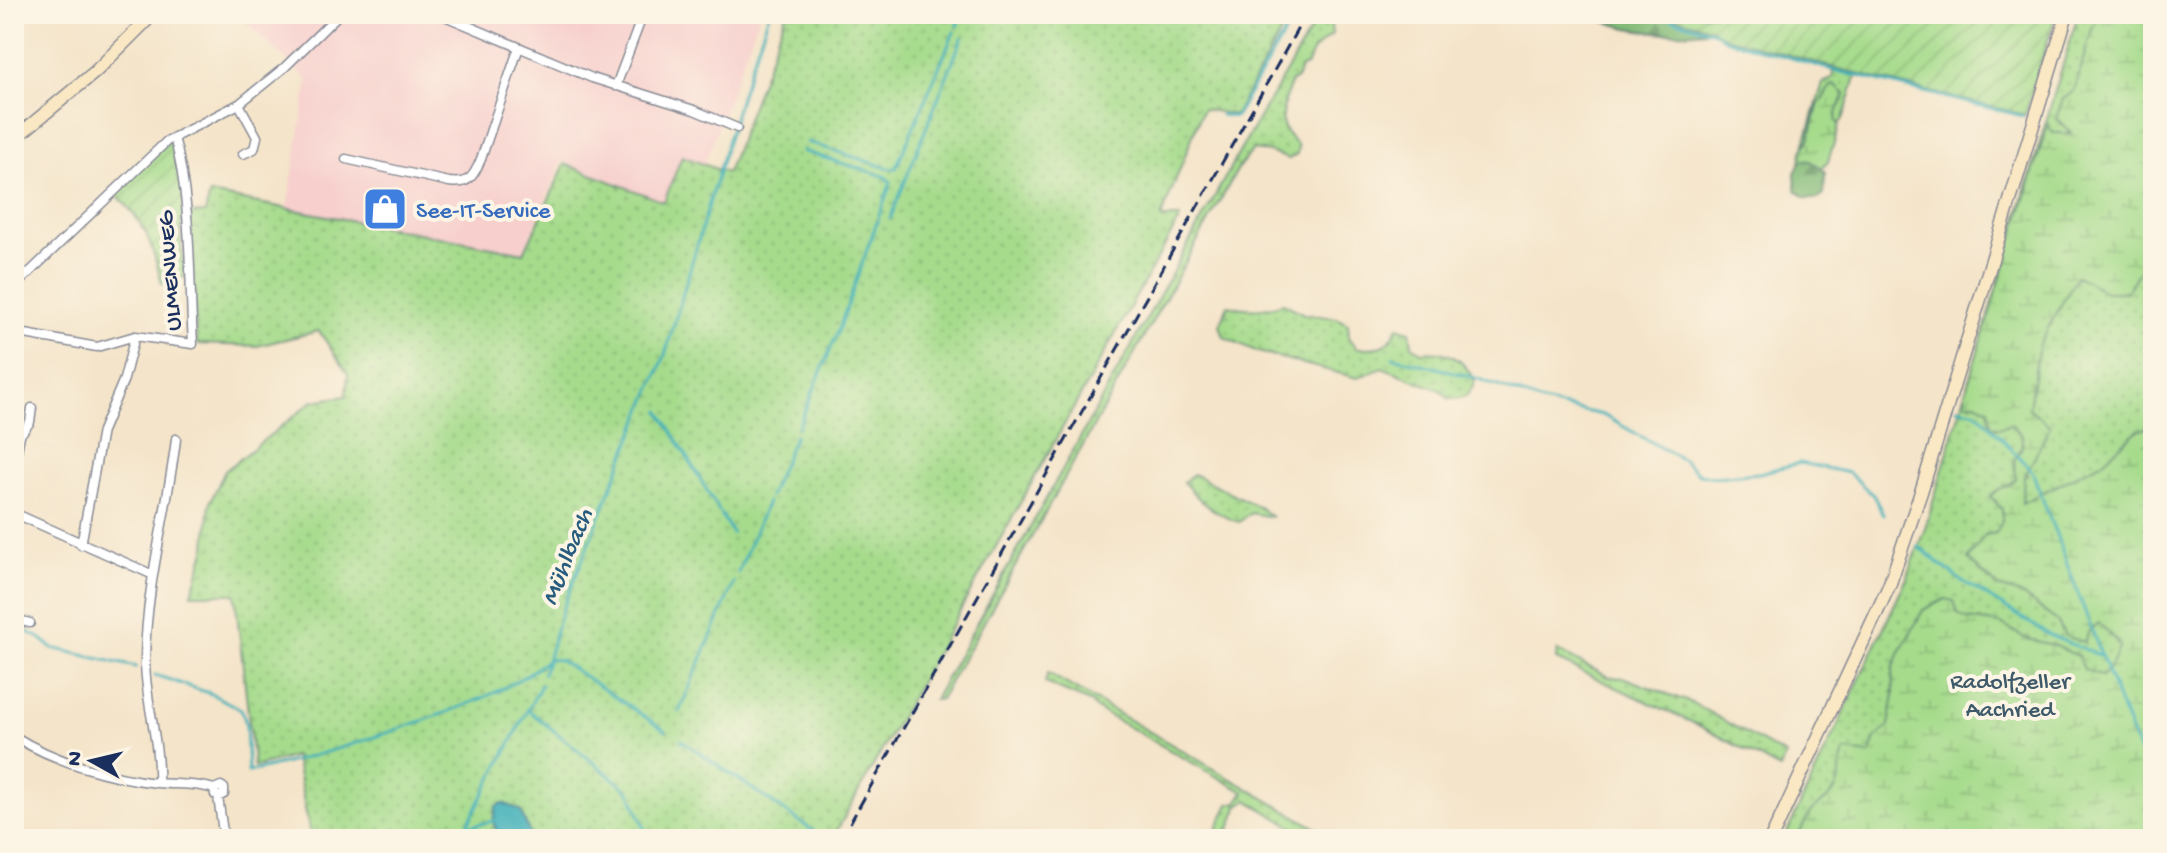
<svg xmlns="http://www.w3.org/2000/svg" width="2167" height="853" viewBox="0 0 2167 853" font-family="'Gochi Hand',sans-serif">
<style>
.built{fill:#f7d0cd}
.grass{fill:url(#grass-dots);stroke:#608575;stroke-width:2}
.forest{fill:url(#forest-firs);stroke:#50756b;stroke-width:2}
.wetland{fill:url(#wetland-marsh);stroke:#608575;stroke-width:2}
.garden{fill:url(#garden-furrows);stroke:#608575;stroke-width:2}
.water{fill:#41b1ba;stroke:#2e708c;stroke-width:2}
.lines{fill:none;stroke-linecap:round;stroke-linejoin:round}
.stream{stroke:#41b1ba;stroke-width:3}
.street-casing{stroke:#888a94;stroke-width:11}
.secondary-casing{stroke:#888a94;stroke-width:15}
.street{stroke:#fff;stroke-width:8}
.secondary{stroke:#fae7c3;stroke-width:12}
.rail{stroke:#1b2f5e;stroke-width:3;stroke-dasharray:12 6;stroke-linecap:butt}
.labels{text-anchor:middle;stroke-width:8;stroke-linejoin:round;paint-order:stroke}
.shop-label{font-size:24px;fill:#366cbe;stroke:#fcf5e5;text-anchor:start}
.street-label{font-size:24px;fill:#1b2f5e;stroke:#fcf5e5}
.park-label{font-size:24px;fill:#3e5a6a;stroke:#fcf5e5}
.water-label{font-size:26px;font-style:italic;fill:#285c7e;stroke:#fcf5e5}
</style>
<defs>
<pattern id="grass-dots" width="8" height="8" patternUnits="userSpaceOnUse" patternTransform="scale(2)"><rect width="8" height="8" fill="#a6db8c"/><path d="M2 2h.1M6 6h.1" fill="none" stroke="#8ebc7b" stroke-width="1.8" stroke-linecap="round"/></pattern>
<pattern id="forest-firs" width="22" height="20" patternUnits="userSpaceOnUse" patternTransform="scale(2)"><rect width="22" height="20" fill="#84bb78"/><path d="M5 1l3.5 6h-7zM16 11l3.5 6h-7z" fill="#6b9866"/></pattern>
<pattern id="wetland-marsh" width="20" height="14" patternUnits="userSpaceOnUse" patternTransform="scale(2)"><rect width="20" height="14" fill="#a6db8c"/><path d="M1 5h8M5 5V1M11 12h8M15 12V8" fill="none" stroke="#8ebc7b"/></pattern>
<pattern id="garden-furrows" width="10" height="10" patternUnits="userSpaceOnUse" patternTransform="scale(2)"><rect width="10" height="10" fill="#a6db8c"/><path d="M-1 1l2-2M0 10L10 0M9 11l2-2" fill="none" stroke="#8ebc7b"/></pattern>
</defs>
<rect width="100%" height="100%" fill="#fcf5e5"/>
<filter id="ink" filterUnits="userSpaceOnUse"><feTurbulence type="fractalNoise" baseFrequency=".0125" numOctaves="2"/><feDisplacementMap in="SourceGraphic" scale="16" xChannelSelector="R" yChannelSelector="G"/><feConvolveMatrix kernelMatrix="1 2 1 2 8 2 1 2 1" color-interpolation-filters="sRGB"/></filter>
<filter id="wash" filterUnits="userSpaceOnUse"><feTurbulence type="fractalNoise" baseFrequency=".006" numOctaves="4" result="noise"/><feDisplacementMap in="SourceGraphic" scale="32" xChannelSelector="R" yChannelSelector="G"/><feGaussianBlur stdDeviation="1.8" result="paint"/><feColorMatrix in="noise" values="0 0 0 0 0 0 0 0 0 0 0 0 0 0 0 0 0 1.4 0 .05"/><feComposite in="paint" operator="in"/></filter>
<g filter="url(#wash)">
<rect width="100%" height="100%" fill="#f4e4c9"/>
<path class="built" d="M236,14H760L705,163L682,156L665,202L562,161L523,252L287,209L308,80Z"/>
<path class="grass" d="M786,14H1291L1235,115L1203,109L1161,218H1180L832,839H311L295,756L254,767L235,594H192L206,547L210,502L225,471L313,401L346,396L348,374L319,331L257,346L197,344L188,214L205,213L210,194L524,253L565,164L664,202L682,156L727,173Z
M1320,14H1330L1332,35L1313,50L1308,65L1300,69L1297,79L1291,82C1287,97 1277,115 1285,130C1288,136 1294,140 1298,146L1297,154L1289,159L1269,152L1253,150L1240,165L979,631L940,699L934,700L1249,135Z
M2078,14H2153V839H1784L1908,576L1928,519Z
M1830,66L1857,74L1843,119L1839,124L1836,121V113L1845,95L1837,89L1826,93L1817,108L1809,140L1805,143L1823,83L1832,79L1833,73Z
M1283,303L1304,314L1337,318L1348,324L1349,337L1357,348C1380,348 1387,350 1398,327L1410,331L1412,345L1421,352C1447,349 1463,358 1475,381C1470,395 1465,399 1450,399L1440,390L1382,367L1357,378L1258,352L1224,337L1220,325L1228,305C1248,310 1264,310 1283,303Z
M1193,474L1259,507L1272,517L1251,513L1239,522C1218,516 1197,500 1184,482Z
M1557,651L1609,677L1625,678L1694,704L1785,755L1780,769L1700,726L1556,660Z
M1048,673L1335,839H1313L1247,800L1239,805L1226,839H1212L1229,804L1237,802L1244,792L1095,708L1092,703L1045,683Z"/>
<path class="forest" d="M1586,14H1663L1709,28L1705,31C1664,36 1624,31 1586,14Z
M1801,160L1811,161L1825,172L1824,195L1818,199L1806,198L1796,190L1795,173Z"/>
<path class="wetland" d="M2102,14H2153V246L2127,292H2106L2077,276L2039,344L2029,408L2050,426L2024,478L2022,503L2101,463L2137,431L2153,426V839H1798C1802,827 1807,814 1818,806C1825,801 1831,797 1836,788C1842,777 1838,763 1845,751L1870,754L1874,740L1889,726L1894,694L1893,669L1900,652L1923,610L1945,599L1954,601L1958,614L1967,619L2001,624L2025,638L2056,646L2078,656L2084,669L2102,676L2113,662L2120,645L2099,623L2089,631L2084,642L2065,636L2057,621L2020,594L1998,587L1968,559L1985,535L1996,533L2002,521V509L1990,496C1999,489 2008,487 2016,478L2014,460L2022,447V436L2011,424L1999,428L1991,425L1988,408L1976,402L1966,403L1965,393L2048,124L2053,133H2071L2056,118L2063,99L2074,91L2093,26Z
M1834,85L1845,94L1837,113L1836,121L1839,124C1837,138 1831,148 1828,162L1822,168L1811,161L1801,160C1801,151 1804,146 1809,140L1819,103C1827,98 1825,88 1834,85Z"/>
<path class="garden" d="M1663,14H2056L2025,115L1857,74L1725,37L1709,28Z
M174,137L185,207L180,234L185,277L162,284C151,241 147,224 114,192Z"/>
<path class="water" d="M503,803L520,810L530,834L522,839L511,838L505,831L499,832L495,828L493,821L496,806Z"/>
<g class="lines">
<path class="stream" d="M1654,14L1712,31L1725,39L1829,69L2023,116
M970,21L973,14
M957,26L962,14
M1221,115L1235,117L1296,14
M807,142L891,169L896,168L954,32
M890,219L962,38
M1393,357L1473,377L1542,402L1603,415L1683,460L1699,474L1715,477L1759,473L1800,463L1849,473L1873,495L1883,514
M1957,408L1977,412L2032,471L2123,713L2153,782
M660,411L732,533
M798,427L839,329L891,182L884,176L802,151
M769,497L795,435
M1918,546L1956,577L2051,636L2099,655
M738,573L767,502
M14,625L40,638L52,648L136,667
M548,659L560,660L666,731
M543,674L562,610L665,355L741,94L769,14
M155,675L209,693L241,709L246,723L248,772C309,759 367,740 425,720C467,705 510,690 546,661
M527,709L630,792L649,839
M679,712L734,582
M681,740L825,839
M467,827L493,821
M460,839L541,685"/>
</g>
</g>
<g filter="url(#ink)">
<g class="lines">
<g class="street-casing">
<path id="street" d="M440,14L592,78L694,110L737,128
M616,86L643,14
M239,104L257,137L254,149L243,154
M346,159L449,182C469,185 474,176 481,159L519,47
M14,287L167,141L239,104L285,67L339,14
M14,332L97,347L135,336L193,344C189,278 192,201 174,137
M14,468L20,435L30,422L32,408
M14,513L151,574
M81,545L102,431L124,379L135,336
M14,619L30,623
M14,736C53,761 111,778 157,783C176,785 195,783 214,789L221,786L224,788V794L218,797L215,795L214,789
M158,783C160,742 145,701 145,660C146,583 167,514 176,439
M218,797L224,839"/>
</g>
<g class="secondary-casing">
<path id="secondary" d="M14,139L95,72L153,14
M1771,839L1889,586L1921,492L2067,14"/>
</g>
<use href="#street" class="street"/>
<use href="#secondary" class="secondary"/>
<path class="rail" d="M841,839L1306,14"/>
</g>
</g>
<defs>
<g id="shop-square" transform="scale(2.3)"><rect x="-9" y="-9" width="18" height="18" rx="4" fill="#3f7fe0" stroke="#fcf5e5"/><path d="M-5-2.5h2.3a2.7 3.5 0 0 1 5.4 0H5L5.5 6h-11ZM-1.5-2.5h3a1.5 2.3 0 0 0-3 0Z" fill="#fff"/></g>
</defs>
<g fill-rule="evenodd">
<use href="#shop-square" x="385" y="209"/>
</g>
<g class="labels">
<g class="shop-label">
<text x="416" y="217">See-IT-Service</text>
</g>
<g class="street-label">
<text transform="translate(168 271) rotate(-94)" y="8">ULMENWEG</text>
</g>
<g class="park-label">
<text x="2010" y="688">Radolfzeller<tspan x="2010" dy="28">Aachried</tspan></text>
</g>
<g class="water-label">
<text transform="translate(565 556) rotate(-68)" y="9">Mühlbach</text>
</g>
</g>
<rect width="2167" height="853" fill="none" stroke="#fcf5e5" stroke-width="48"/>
<g transform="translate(92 761) rotate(278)" stroke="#fcf5e5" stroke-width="6" paint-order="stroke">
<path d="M0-6L14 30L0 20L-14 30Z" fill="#1b2f5e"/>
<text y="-12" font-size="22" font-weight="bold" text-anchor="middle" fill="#1b2f5e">N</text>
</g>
</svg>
